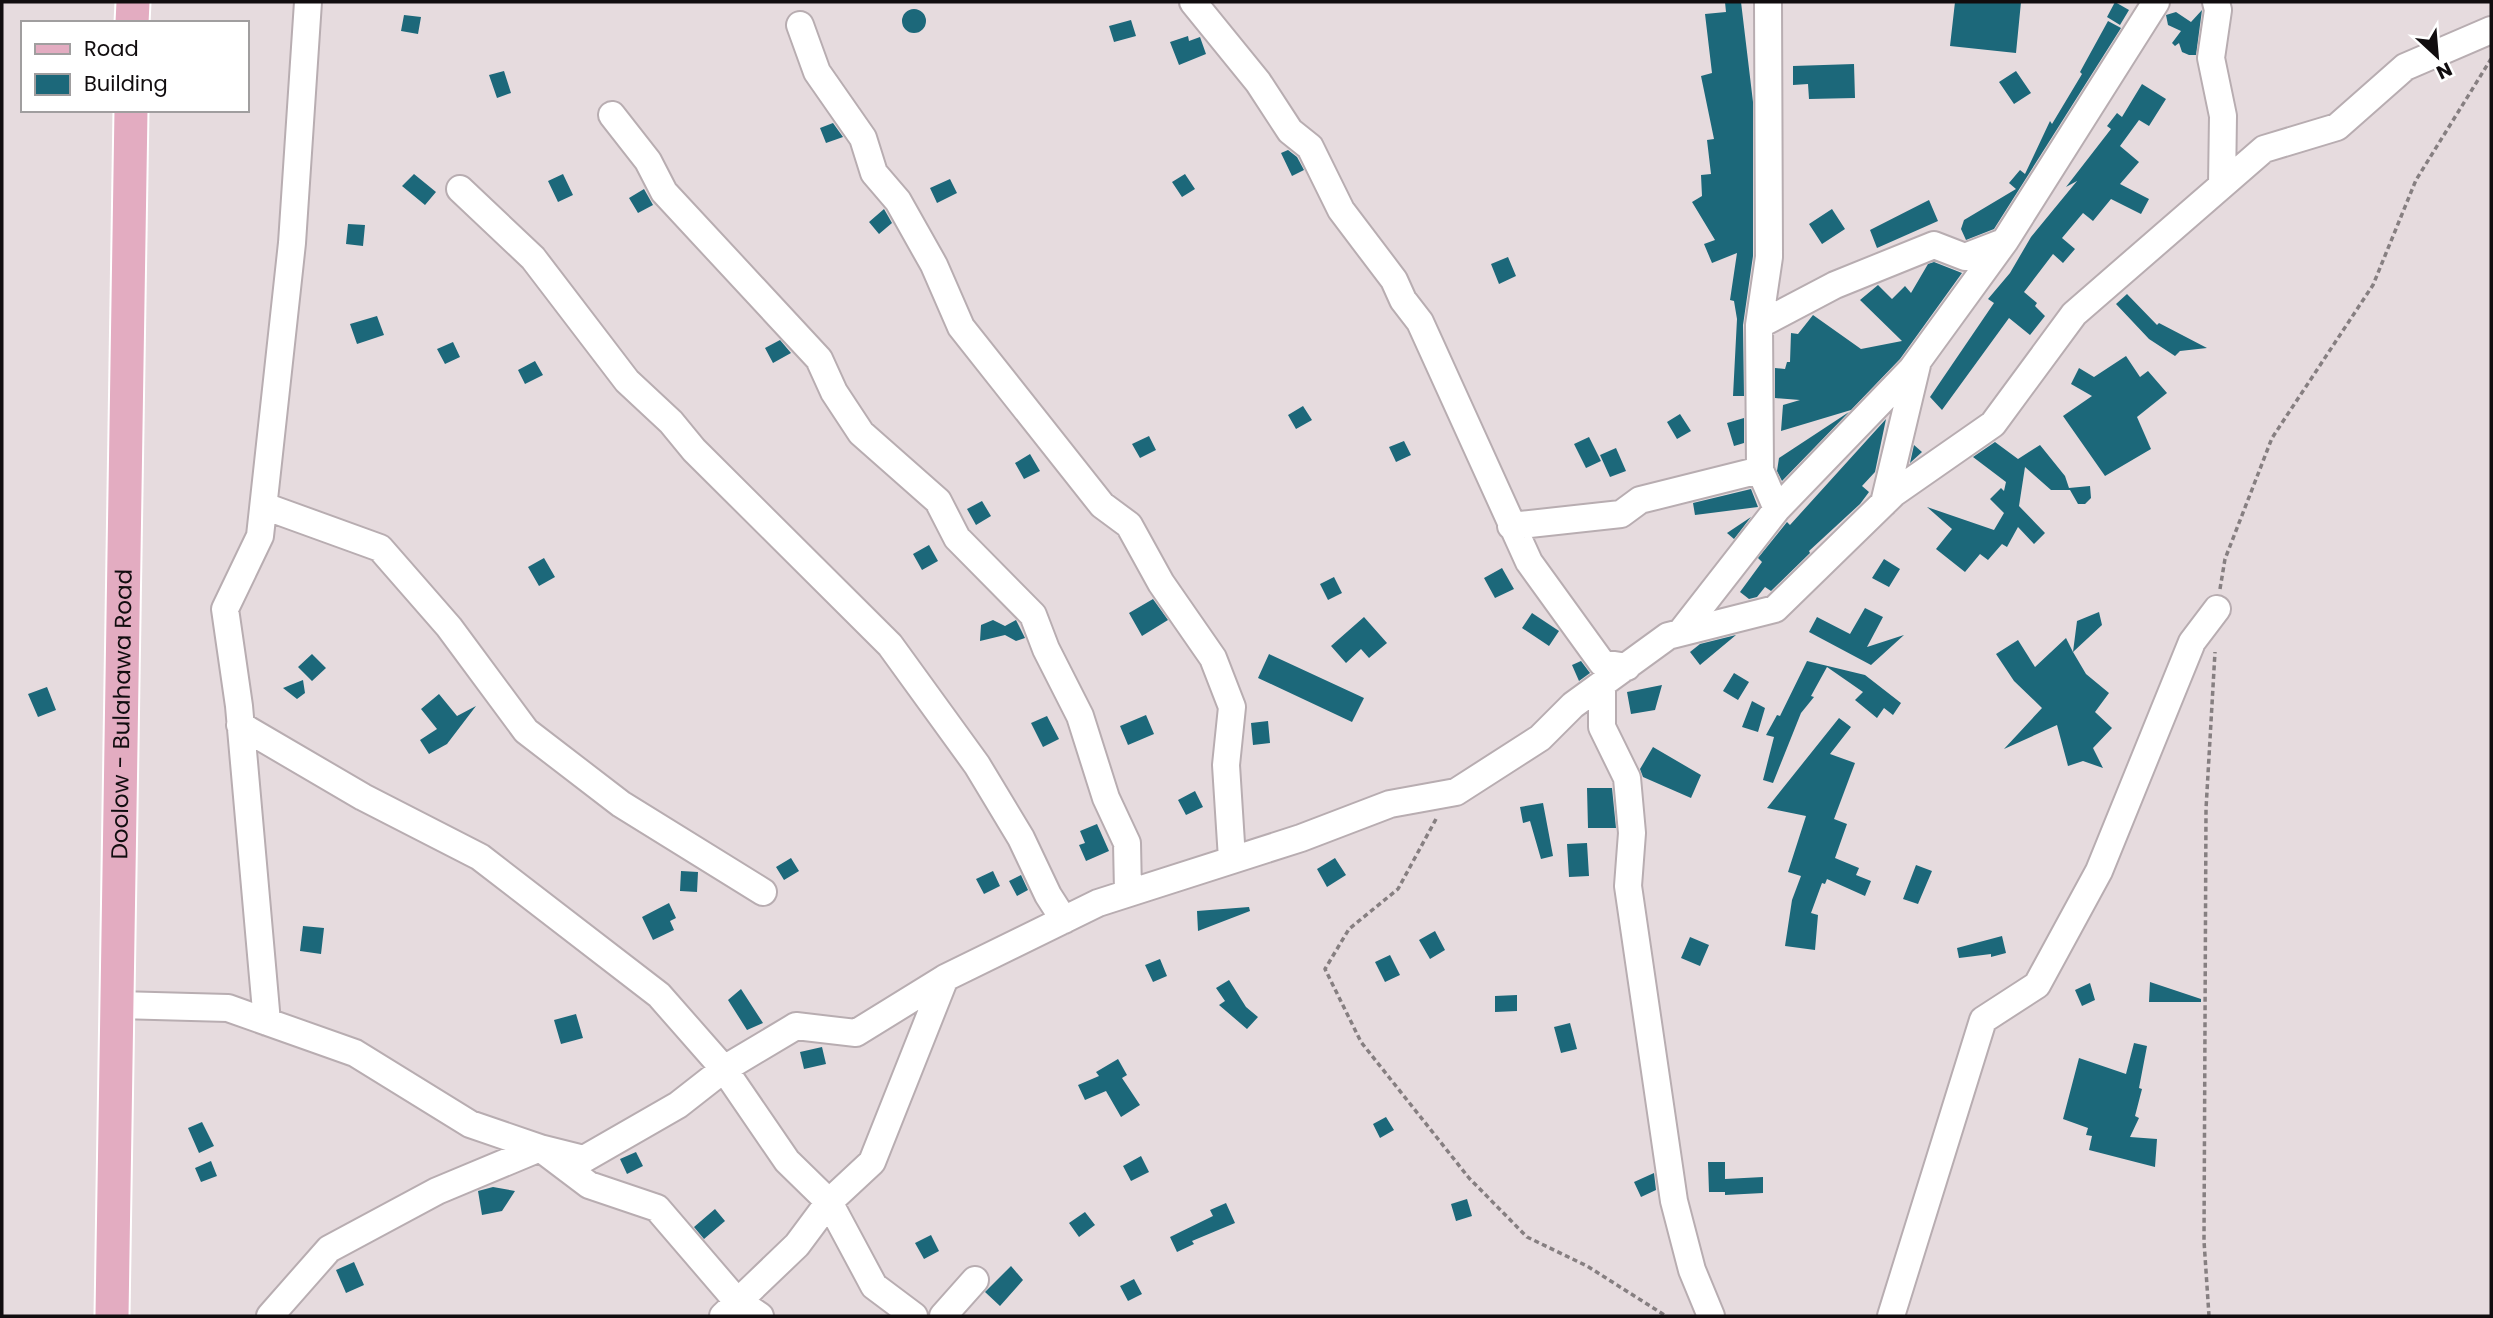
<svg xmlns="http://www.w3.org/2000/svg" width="2493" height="1318" viewBox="0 0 2493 1318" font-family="Poppins,sans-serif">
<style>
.building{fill:#1c687a}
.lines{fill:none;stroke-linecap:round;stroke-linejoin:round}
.minor-casing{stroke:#b8adb1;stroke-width:30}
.major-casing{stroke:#fff;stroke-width:37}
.path{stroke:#867f81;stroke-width:3.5;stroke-dasharray:5 3.5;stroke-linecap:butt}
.minor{stroke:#fff;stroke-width:26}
.major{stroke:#e3acc1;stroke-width:33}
.labels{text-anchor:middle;stroke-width:7;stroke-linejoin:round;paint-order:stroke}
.street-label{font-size:23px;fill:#110d0f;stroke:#fff}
</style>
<rect width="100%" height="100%" fill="#e6dbde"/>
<path class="building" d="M1725,2H1741L1753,102V256L1743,325L1744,396H1733L1737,319L1734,301L1730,300L1737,253L1712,263L1704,244L1715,240L1692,202L1702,196L1701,175L1711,174L1707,140L1714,139L1701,76L1712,73L1705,14L1726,12Z
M1955,2H2021L2016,53L1950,46Z
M2115,2L2129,10L2120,25L2107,17Z
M902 21a12 12 0 1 1 24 0a12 12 0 1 1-24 0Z
M2202,10L2196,55H2189L2182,52L2179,43L2175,46L2172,43L2181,31L2168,25L2166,15L2176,12L2191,22Z
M404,15L421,17L418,34L401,31Z
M1131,20L1136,36L1114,42L1109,26Z
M2108,21L2121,28L1994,229L1966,240L1961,229L1964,220L2016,189L2009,183L2020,170L2025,174L2050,121L2052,124L2082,74L2080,72Z
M1188,36L1189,41L1200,37L1206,54L1179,65L1170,42Z
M1854,64L1855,98L1809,99L1808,84L1793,85V66Z
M504,71L511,93L497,98L489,75Z
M2016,71L2031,93L2014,104L1999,82Z
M2142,84L2166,99L2149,126L2139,120L2120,146L2139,162L2120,184L2149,199L2141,214L2111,199L2093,221L2083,213L2062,238L2075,249L2063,263L2053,254L2024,292L2037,303L2035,306L2045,316L2030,335L2009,318L1942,410L1930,397L1994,303L1988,299L2010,273L2031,237L2077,181L2066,187L2111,129L2107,126L2117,113L2122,117Z
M833,123L843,137L826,143L820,128Z
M1288,150L1297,157L1304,170L1292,176L1281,153Z
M414,174L436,192L425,205L402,186Z
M563,174L573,195L558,202L548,181Z
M1185,174L1195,189L1182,197L1172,182Z
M950,179L957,193L937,203L930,188Z
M644,189L653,205L638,213L629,198Z
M1929,200L1938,221L1877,248L1870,230Z
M884,209L892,223L879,234L869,222Z
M1832,209L1845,229L1822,244L1809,224Z
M348,224L365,225L363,246L346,244Z
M1508,257L1516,276L1499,284L1491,264Z
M1934,262L1962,273L1900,359L1851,410L1781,431L1783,405L1800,400L1775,398V368L1785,369L1787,362H1790L1791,333L1798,334L1813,315L1861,349L1902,341L1860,300L1878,285L1892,299L1905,286L1911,293L1928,264Z
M2127,294L2157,325L2159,323L2207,348L2180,351L2175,356L2149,339L2116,304Z
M377,316L384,335L357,344L350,324Z
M780,340L791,353L773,363L765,348Z
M453,342L460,357L445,364L437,349Z
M2126,356L2140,377L2148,371L2167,393L2137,417L2151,449L2105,476L2063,416L2092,396L2071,384L2079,368L2094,377Z
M535,361L543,375L525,384L518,370Z
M1303,406L1312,420L1296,429L1288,415Z
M1849,412L1782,481L1777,471L1779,458Z
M1680,414L1691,431L1677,439L1667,422Z
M1744,418V443L1734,446L1727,423Z
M1886,419L1875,472L1862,486L1869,492L1860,504L1809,551L1810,553L1771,591L1765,587L1757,597L1749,599L1740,592L1762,562L1758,558L1787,522L1790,525Z
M1149,436L1156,450L1140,458L1132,444Z
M1589,437L1601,461L1586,468L1574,444Z
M1404,441L1411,455L1396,462L1389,447Z
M1995,442L2018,459L2040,445L2065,476L2069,488L2090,486L2091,498L2085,504H2078L2070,490H2051L2025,467L2019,506L2045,533L2034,544L2018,527L2007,547L2002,544L1988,560L1980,554L1965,572L1936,549L1952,529L1927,507L1994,530L2004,513L1990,499L2001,488L2004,491L2006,482L1973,457Z
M1914,445L1922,452L1910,463Z
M1616,448L1626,471L1610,477L1600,455Z
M1030,454L1040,471L1024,479L1015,463Z
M1751,489L1758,507L1695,515L1693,503Z
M982,501L991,516L976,525L967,509Z
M1751,517L1734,539L1727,533Z
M929,545L938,561L922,570L913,554Z
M544,558L555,577L539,586L528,567Z
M1884,559L1900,569L1889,587L1872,578Z
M1502,568L1514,589L1495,598L1484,578Z
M1334,577L1342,593L1328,600L1320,584Z
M1153,599L1168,620L1142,636L1129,613Z
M1865,608L1883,617L1867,647L1904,635L1871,665L1809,632L1817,617L1850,634Z
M2099,612L2102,625L2073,652L2086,674L2109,693L2095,712L2112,728L2093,748L2103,768L2083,761L2068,766L2057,725L2004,749L2042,708L2014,681L1996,654L2018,640L2035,667L2066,638L2073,652L2077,621Z
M1532,613L1559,631L1549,646L1522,628Z
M1364,617L1387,643L1369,658L1361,649L1346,663L1331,646Z
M993,620L1005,626L1016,620L1025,638L1016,641L1005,635L980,641L981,625Z
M1736,635L1700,665L1690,652L1700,644Z
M312,654L326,668L312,681L298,667Z
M1269,654L1364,698L1352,722L1258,678Z
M1581,661L1590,673L1579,681L1572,665Z
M1807,661L1865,675L1901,703L1893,715L1884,708L1877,718L1855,700L1863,692L1827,667L1811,696L1814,697L1801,713L1773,783L1763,780L1774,737L1766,735L1777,715L1780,716Z
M1734,673L1749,682L1738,700L1723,691Z
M303,680L305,693L297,699L283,688Z
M1662,685L1655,710L1631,714L1627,692Z
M47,687L56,710L38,717L28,694Z
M439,694L457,716L476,706L447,744L429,754L420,740L437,729L421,709Z
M1752,701L1765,708L1758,732L1742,727Z
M1146,715L1154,734L1128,745L1120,726Z
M1047,716L1059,739L1043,747L1031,723Z
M1839,718L1851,727L1830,754L1855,763L1834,819L1847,824L1835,858L1859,868L1856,875L1871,881L1865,896L1827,879L1825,884L1822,883L1811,913L1818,915L1815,950L1785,946L1792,900L1801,876L1788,872L1806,816L1767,808Z
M1268,721L1270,743L1253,745L1251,723Z
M1653,747L1701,775L1691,798L1643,777L1640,769Z
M1587,788H1612L1616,828H1588Z
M1195,791L1203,807L1186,815L1178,800Z
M1543,803L1553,856L1541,859L1530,821L1523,823L1520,807Z
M1097,824L1109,851L1086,861L1079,845L1085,843L1080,831Z
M1587,843L1589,876L1569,877L1567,844Z
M791,858L799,871L784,880L776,867Z
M1335,858L1346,875L1327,887L1317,869Z
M1916,865L1932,871L1918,904L1903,899Z
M681,871L698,872L697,892L680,891Z
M993,871L1000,886L984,894L976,879Z
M1021,875L1028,890L1017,896L1009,881Z
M669,903L676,918L670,921L674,930L653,940L642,917Z
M1249,907L1250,911L1198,931L1197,911Z
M303,926L324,928L321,954L300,951Z
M1435,931L1445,950L1430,959L1419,940Z
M2002,936L2006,953L1991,957V954L1959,958L1957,948Z
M1690,937L1709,945L1700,966L1681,958Z
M1390,955L1400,975L1385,982L1375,962Z
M1160,959L1167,976L1153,982L1145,965Z
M1229,980L1246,1007L1258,1017L1247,1029L1219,1005L1225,1001L1216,988Z
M2150,982L2201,999V1002H2149Z
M2090,983L2095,1000L2082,1006L2075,990Z
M741,989L763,1023L747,1030L728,1000Z
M1517,995V1011L1495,1012V996Z
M576,1014L583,1038L561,1044L554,1020Z
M1570,1023L1577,1049L1561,1053L1554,1027Z
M2134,1043L2147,1046L2139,1088L2142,1089L2135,1116L2139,1118L2130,1137L2157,1139L2155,1167L2089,1150L2092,1136L2086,1135L2088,1128L2063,1119L2079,1058L2126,1074Z
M822,1047L826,1064L804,1069L800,1052Z
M1118,1059L1127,1075L1122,1078L1140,1105L1121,1117L1106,1091L1085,1100L1078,1085L1099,1076L1096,1072Z
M1386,1117L1394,1130L1380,1138L1373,1124Z
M202,1122L214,1146L199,1153L188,1128Z
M636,1152L643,1166L627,1174L620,1159Z
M1141,1156L1149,1172L1131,1181L1123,1166Z
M211,1161L217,1176L201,1182L195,1168Z
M1708,1162H1725V1179L1763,1177V1193L1725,1195V1192H1709Z
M1654,1173L1656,1190L1641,1197L1634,1182Z
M493,1187L515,1191L502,1211L482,1215L478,1191Z
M1467,1199L1472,1216L1456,1221L1451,1204Z
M1226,1203L1235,1223L1192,1241L1194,1244L1177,1252L1170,1237L1213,1216L1210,1210Z
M715,1209L725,1221L704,1239L694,1227Z
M1085,1212L1095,1225L1079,1237L1069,1223Z
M931,1235L939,1251L924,1259L915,1243Z
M354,1262L364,1285L346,1293L336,1270Z
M1011,1266L1023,1280L1000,1306L985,1292Z
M1134,1279L1142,1294L1128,1301L1120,1286Z"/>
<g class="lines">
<g class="minor-casing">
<path id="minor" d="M1193,2L1258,82L1290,131L1310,147L1341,210L1394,280L1403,300L1420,322L1529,562L1602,663L1627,667
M1768,2L1769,257L1759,325L1760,470L1777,509
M2216,2L2218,10L2211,58L2223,116L2222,185
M800,25L817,72L863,138L874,173L898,201L934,265L961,327L1102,505L1129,525L1161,583L1213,658L1232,707L1226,765L1232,859
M612,115L648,161L664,192L819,359L834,392L861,433L938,501L957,538L1033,615L1046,649L1080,716L1106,798L1127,843L1128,892
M460,189L533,258L627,381L671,422L694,450L890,645L977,765L1021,838L1048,895L1064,920
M1759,325L1835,285L1934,245L1965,257L2004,242
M1884,503L1917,365
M264,506L380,548L449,627L526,731L621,804L763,892
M1511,526L1621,514L1640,500L1760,470
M1681,632L1777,509L1912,369L2005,241L2156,2
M1602,685V727L1627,778L1632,833L1628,886L1674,1201L1692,1270L1711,1316
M240,725L363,797L480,857L659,995L724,1069L787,1161L829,1202L874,1286L914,1316
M118,1005L228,1008L355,1053L470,1124L540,1148L589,1185L657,1208L736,1300L760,1316
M267,1022L239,706L225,609L260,536L292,243L308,2
M270,1316L329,1249L437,1191L540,1148L584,1159L678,1105L724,1069L796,1026L856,1033L945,978
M723,1316L797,1245L829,1202L872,1162L945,978L1098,903L1301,838L1390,804L1456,792L1540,738L1573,705L1668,636L1775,609L1894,493L1993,424L2074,314L2264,149L2337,127L2405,67L2491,30
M943,1316L975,1280
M1891,1316L1983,1020L2037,985L2099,871L2192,642L2217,609"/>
</g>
<g class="major-casing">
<g id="major">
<path d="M132,23L133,2"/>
<path id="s1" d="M112,1316L131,110"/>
</g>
</g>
<path class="path" d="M2220,589L2225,559L2272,438L2373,285L2416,180L2491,59
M1436,819L1398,889L1349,929L1325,969L1361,1042L1469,1178L1527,1237L1587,1266L1666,1316
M2209,1316L2204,1241L2206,809L2215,652"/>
<use href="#minor" class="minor"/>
<use href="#major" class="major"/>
</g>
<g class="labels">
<g class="street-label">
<text dy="8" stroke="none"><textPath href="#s1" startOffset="602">Doolow - Bulahawa Road</textPath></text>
</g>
</g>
<rect width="2493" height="1318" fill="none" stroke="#110d0f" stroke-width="7"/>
<rect x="21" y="21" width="228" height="91" fill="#ffffff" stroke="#a09e9f" stroke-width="2"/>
<rect x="35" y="44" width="35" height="10" fill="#e3acc1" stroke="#a09e9f" stroke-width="2"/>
<text x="84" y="56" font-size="21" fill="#110d0f">Road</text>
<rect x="35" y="74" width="35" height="21" fill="#1c687a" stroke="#a09e9f" stroke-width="2"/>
<text x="84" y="91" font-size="21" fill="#110d0f">Building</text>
<g transform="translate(2437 56) rotate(154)" stroke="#ffffff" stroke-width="5" paint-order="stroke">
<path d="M0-5L12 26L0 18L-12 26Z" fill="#110d0f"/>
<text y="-10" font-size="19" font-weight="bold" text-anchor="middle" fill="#110d0f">N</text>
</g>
</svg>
